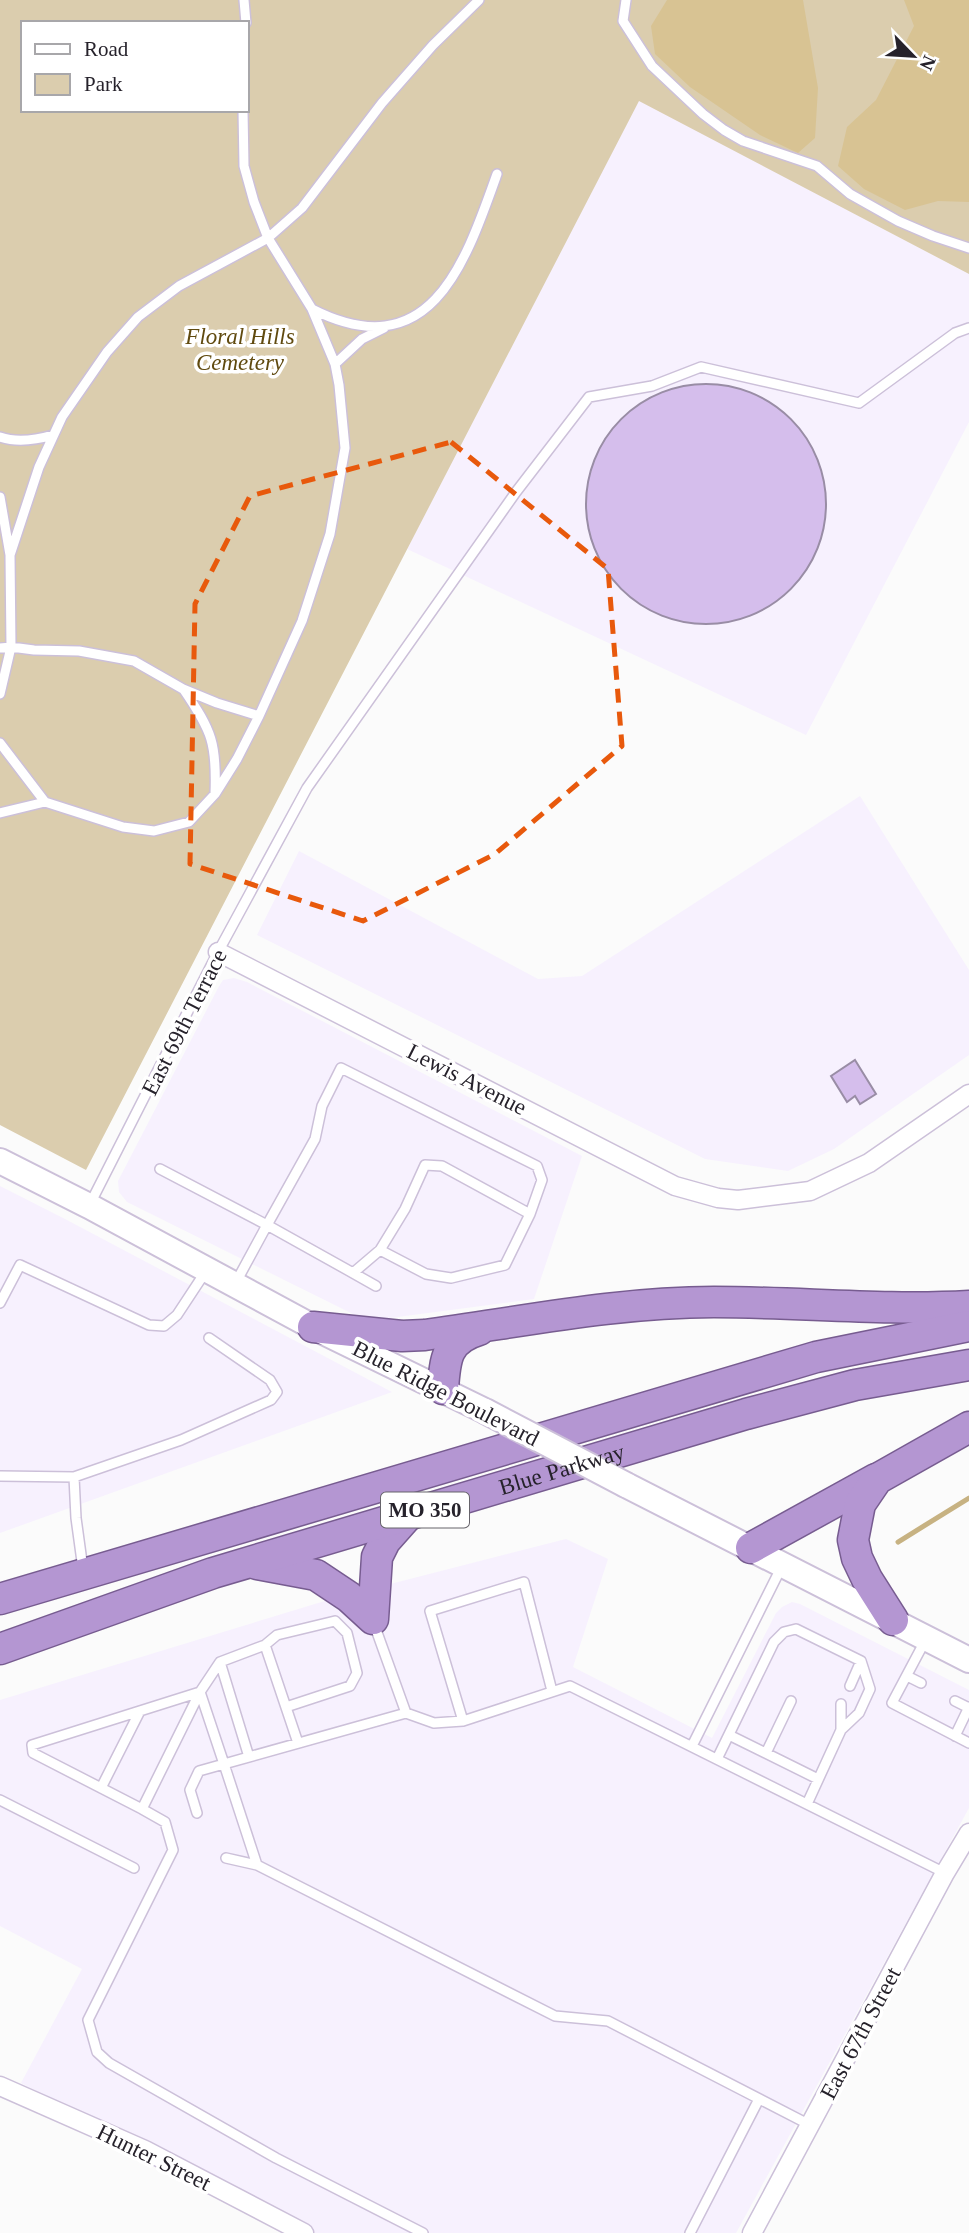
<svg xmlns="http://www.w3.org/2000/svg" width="969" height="2233" viewBox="0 0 969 2233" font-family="'Times New Roman',serif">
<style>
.built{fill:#f7f1fe}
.green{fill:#dbcdae;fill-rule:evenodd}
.forest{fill:#d8c393}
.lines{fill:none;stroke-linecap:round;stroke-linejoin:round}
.stream{stroke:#c7b282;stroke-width:5}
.building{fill:#d5beec;stroke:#998da5;stroke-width:2}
.service-casing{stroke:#ccc0d9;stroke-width:12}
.minor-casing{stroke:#ccc0d9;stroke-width:21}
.secondary-casing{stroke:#ccc0d9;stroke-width:28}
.trunk-casing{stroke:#775c90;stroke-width:33}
.service{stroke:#fff;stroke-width:9}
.minor{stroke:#fff;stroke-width:18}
.secondary{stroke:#fff;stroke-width:24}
.trunk{stroke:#b496d2;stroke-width:30}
.secondary-bridge-casing{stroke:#ccc0d9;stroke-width:28;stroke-linecap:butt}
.secondary-bridge{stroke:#fff;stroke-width:24}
.marked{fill:none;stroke:#e8590c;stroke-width:5;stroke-dasharray:14 9;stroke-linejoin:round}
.labels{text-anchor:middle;stroke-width:7;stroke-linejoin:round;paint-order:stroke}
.shield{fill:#fff;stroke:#67646b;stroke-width:2}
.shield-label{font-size:21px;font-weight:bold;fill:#26222b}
.park-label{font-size:23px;font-style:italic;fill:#604a0f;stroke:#fff}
.street-label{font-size:23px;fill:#26222b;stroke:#fff}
</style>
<rect width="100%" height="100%" fill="#fbfbfb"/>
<path class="built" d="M639,100L969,274V422L806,735L407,549Z
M860,796L969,970V1055L834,1149L788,1171L705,1159L257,935L299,851L538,979L582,976Z
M234,978L247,982L582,1156L534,1299L367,1321L127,1202L119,1192L118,1181L218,988L223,980Z
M0,1186L65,1219L392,1392L0,1533Z
M566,1539L608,1559L573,1667L712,1738L776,1613L782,1607L792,1602L800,1604L969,1690V1808L736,2233H312L21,2083L82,1969L0,1926V1700L328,1600Z"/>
<path class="green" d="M0,0H969V274L639,101L86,1170L0,1125ZM23,23H247V110H23Z"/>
<path class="forest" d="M667,0H803L818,88L815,138L798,153L760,135L690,87L655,54L651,26Z
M904,0H969V202L938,201L905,210L864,189L838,166L847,127L876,100L914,26Z"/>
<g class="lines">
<path class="stream" d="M898,1542L969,1498"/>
</g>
<path class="building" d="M586 504a120 120 0 1 1 240 0a120 120 0 1 1-240 0Z
M855,1060L876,1094L860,1104L855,1096L847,1102L831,1076Z"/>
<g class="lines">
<g class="service-casing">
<path id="service" d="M244,0L246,23
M626,0L623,21L652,66L703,114L724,130L743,141L817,166L850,194L898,221L933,236L969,248
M243,110L244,166L254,202L268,238L312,309L335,364L339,385L345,448L330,534L302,621L259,716
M312,309C430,369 465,264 497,174
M335,364L362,339L384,328
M0,437C17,443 36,440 53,435
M0,497L10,555L11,647L0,648
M10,555L39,467L62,417L107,352L138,317L179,286L268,238L302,208L382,103L433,45L479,0
M184,690C212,731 217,744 215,794
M0,694L11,647L34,650L79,651L134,661L183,689L217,703L259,716L237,759L215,794L189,822L154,831L123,827L45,802L0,813
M0,743L45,802
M160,1169L267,1225L315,1139L322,1106L341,1068L537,1166L542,1180L530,1214L505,1265L451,1278L426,1274L380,1250L353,1273L267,1225L235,1284
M90,1204L218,952L307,788L516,492L589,397L652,386L701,367L859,403L955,333L969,328
M380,1250L405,1209L425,1165L442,1166L530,1214
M353,1273L376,1286
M0,1303L20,1265L149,1325L164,1326L177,1315L206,1271
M0,1476L74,1477L76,1518L83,1569
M74,1477L181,1440L271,1400L277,1392L270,1380L209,1338
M926,1639L892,1703L969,1743
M265,1645L277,1635L335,1621L347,1633L357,1673L350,1686L286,1707
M220,1662L249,1757
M907,1676L921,1683
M200,1692L142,1809L165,1822L173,1850L88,2020L97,2052L109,2063L276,2158L423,2233
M955,1701L969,1708
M406,1713L434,1723L463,1721L570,1686L945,1873
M463,1721L430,1611L524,1582L552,1691
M841,1730L859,1713L870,1689L861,1661
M729,1735L818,1779
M955,1736L969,1707
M298,1743L265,1645L220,1662L200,1692L224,1764L406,1713L374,1624
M692,1746L782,1566
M766,1753L791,1701
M717,1759L774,1642L784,1632L796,1629L861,1661L850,1686
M101,1788L140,1711
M0,1800L134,1868
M807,1804L841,1730V1704
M142,1809L33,1753L32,1745L200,1692
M197,1813L190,1790L199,1771L224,1764L257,1865L555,2016L608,2021L810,2125
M226,1858L257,1865
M690,2233L759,2099"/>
</g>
<g class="minor-casing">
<path id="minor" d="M218,952L675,1186L718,1198L738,1200L810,1191L869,1163L969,1094
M0,2086L145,2150L304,2233
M752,2233L945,1873L969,1833"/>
</g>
<g class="secondary-casing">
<path id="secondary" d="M0,1161L89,1206L313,1327L485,1411
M626,1485L969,1660"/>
</g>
<g class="trunk-casing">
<g id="trunk">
<path d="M313,1327L402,1336L425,1335C521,1322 617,1302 714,1302C799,1302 884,1311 969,1306"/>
<path d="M443,1389C445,1359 446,1340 479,1330"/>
<path d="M751,1548L876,1479"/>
<path d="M257,1564L316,1575L349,1597L373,1619L377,1557L385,1541L409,1514"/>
<path d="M0,1599L816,1357L969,1326"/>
<path d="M893,1620L867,1579L857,1558L853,1540L860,1504L877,1479L969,1427"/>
<path id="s1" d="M0,1649L213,1573L746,1414L855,1385L969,1365"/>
</g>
</g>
<use href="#service" class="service"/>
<use href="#minor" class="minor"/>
<use href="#secondary" class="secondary"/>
<use href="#trunk" class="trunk"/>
<g class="secondary-bridge-casing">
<path id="secondary-bridge" d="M485,1411L626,1485"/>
</g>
<use href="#secondary-bridge" class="secondary-bridge"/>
</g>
<path class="marked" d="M451,442L608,569L622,746L495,854L363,921L190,864L195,604L250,496Z"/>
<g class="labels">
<rect class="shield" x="381" y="1492.5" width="88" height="35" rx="5"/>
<g class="shield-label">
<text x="425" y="1517">MO 350</text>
</g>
<g class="park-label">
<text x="240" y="344">Floral Hills<tspan x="240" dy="26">Cemetery</tspan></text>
</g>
<g class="street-label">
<text transform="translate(184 1022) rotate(-63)" y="8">East 69th Terrace</text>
<text transform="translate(467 1079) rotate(27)" y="8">Lewis Avenue</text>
<text transform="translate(446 1393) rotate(27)" y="8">Blue Ridge Boulevard</text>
<text dy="8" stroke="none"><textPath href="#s1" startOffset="590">Blue Parkway</textPath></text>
<text transform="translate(860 2033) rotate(-62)" y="8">East 67th Street</text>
<text transform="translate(154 2157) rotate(26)" y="8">Hunter Street</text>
</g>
</g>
<rect x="21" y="21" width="228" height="91" fill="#ffffff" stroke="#a8a7aa" stroke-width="2"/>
<rect x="35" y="44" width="35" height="10" fill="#ffffff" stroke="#a8a7aa" stroke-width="2"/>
<text x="84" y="56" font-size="21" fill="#26222b">Road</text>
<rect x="35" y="74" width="35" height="21" fill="#dbcdae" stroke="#a8a7aa" stroke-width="2"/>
<text x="84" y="91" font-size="21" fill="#26222b">Park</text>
<g transform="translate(913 56) rotate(115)" stroke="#ffffff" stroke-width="5" paint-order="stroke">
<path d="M0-5L12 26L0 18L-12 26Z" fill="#26222b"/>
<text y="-10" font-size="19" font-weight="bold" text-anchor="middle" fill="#26222b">N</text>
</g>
</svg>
